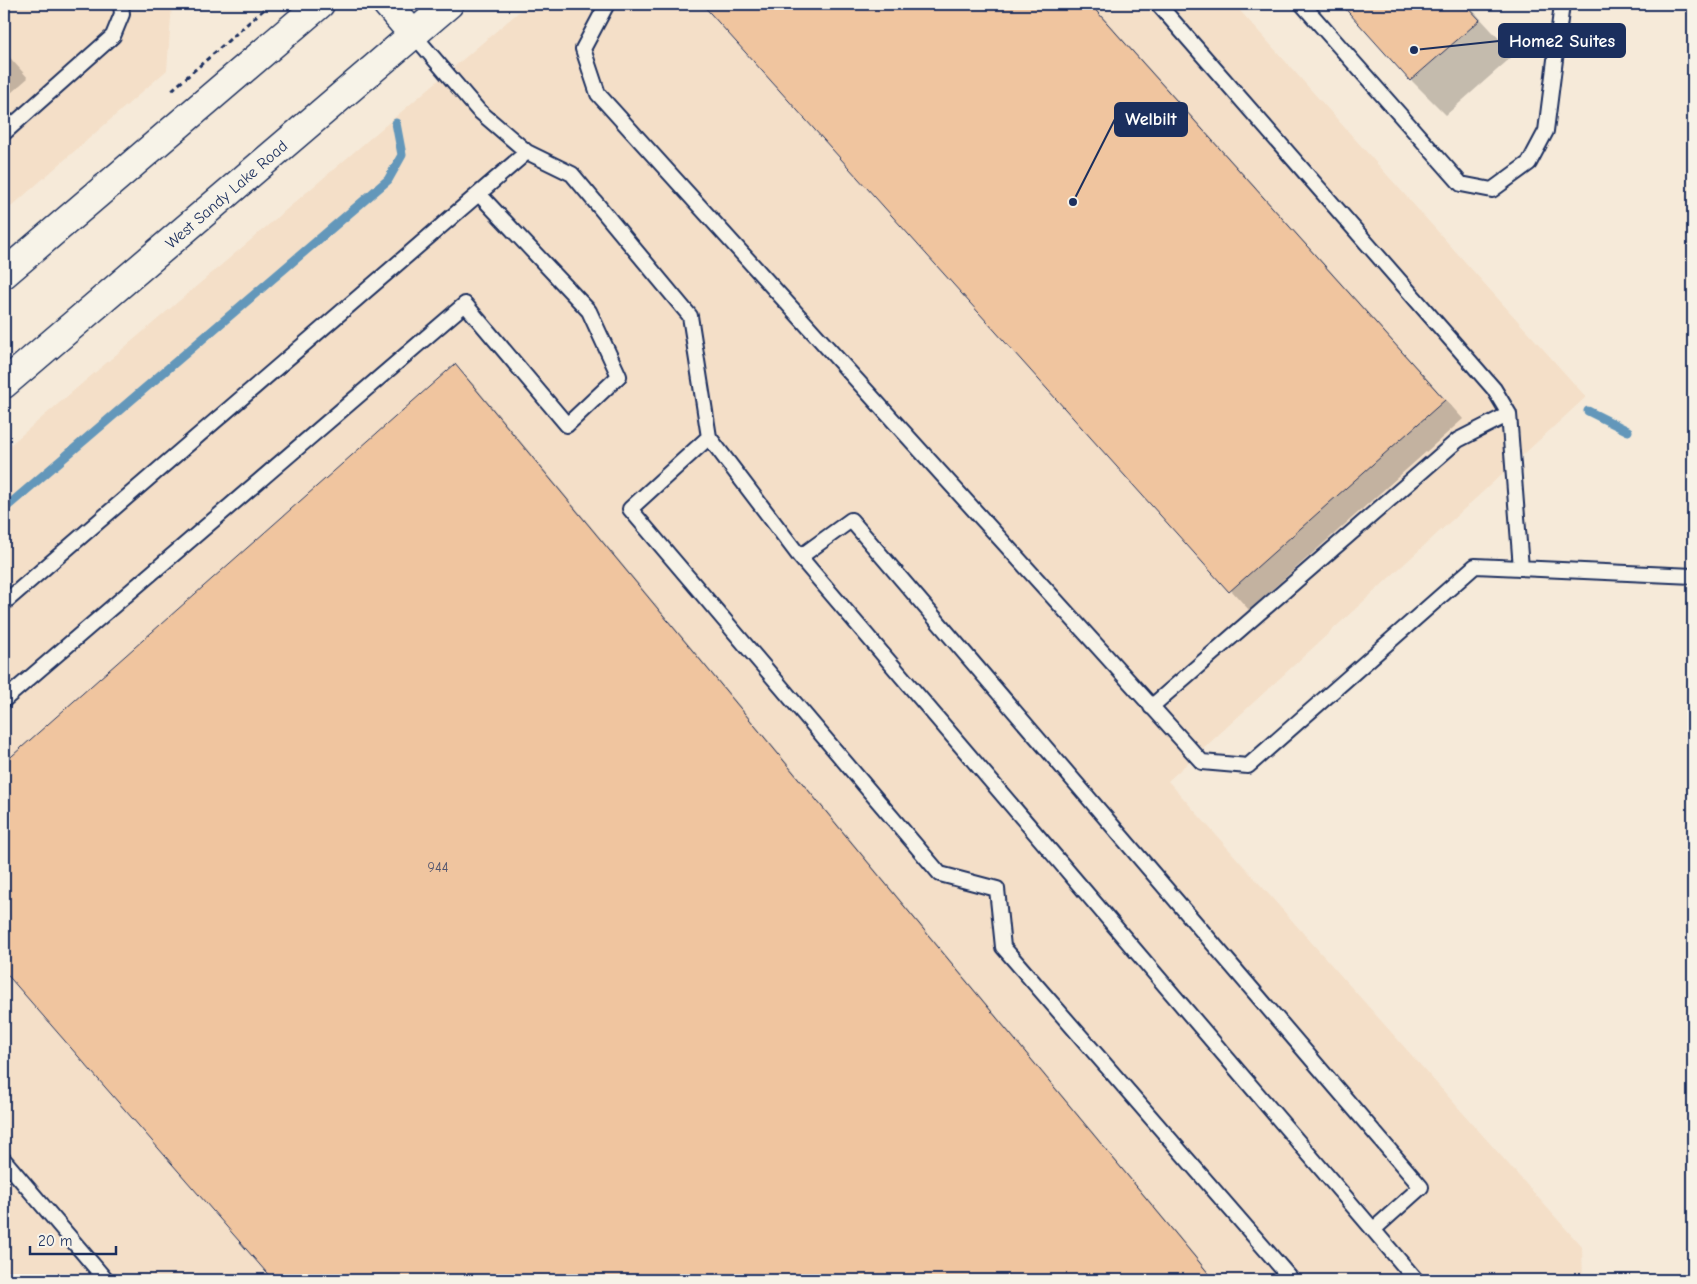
<svg xmlns="http://www.w3.org/2000/svg" width="1697" height="1284" viewBox="0 0 1697 1284" font-family="'Comic Neue',sans-serif">
<style>
.built{fill:#f4dfc8}
.shadow{fill:#0003}
.lines{fill:none;stroke-linecap:round;stroke-linejoin:round}
.stream{stroke:#6497ba;stroke-width:9}
.building{fill:#f0c59f;stroke:#1b2f5e}
.lane-casing{stroke:#1b2f5e;stroke-width:18}
.secondary-casing{stroke:#1b2f5e;stroke-width:31}
.path{stroke:#1b2f5e;stroke-width:3;stroke-dasharray:5 4;stroke-linecap:butt}
.lane{stroke:#f7f3e8;stroke-width:14}
.secondary{stroke:#f7f3e8;stroke-width:28}
.labels{text-anchor:middle;stroke-width:5;stroke-linejoin:round;paint-order:stroke}
.number-label{font-size:14px;fill:#50546e}
.street-label{font-size:16px;fill:#1b2f5e;stroke:#f7f3e8}
.leader{fill:none;stroke:#1b2f5e;stroke-width:2}
.callout-dot{fill:#1b2f5e;stroke:#f7f3e8;stroke-width:2}
.callout{fill:#1b2f5e;stroke:#1b2f5e;stroke-width:2}
.callout-label{font-size:18px;text-anchor:middle;font-weight:bold;fill:#fff}
</style>
<rect width="100%" height="100%" fill="#f6ead9"/>
<filter id="ink" filterUnits="userSpaceOnUse"><feTurbulence type="fractalNoise" baseFrequency=".02" numOctaves="2"/><feDisplacementMap in="SourceGraphic" scale="10" xChannelSelector="R" yChannelSelector="G"/><feConvolveMatrix kernelMatrix="1 2 1 2 8 2 1 2 1" color-interpolation-filters="sRGB"/></filter>
<g filter="url(#ink)">
<path class="built" d="M4,4H172L167,70L4,213Z
M528,4H1234L1586,397L1168,781L1582,1247L1583,1280H4V450Z"/>
<path class="shadow" d="M704,4H1091L1463,419L1249,610Z
M1343,4H1467L1514,55L1446,115L1411,80Z
M4,51L28,78L4,99Z
M455,365L473,384L1215,1280H275L4,969V765Z"/>
<g class="lines">
<path class="stream" d="M1588,411L1628,431
M4,509L388,180L402,155L396,123"/>
</g>
<path class="building" d="M702,4H1090L1445,400L1229,592Z
M1341,4H1465L1480,20L1410,81Z
M455,364L1214,1280H273L4,971V763Z"/>
<g class="lines">
<g class="lane-casing">
<path id="lane" d="M607,4L583,49L598,94L1202,762L1248,766L1475,566L1693,576
M1158,4L1494,389L1509,414L1521,568
M1302,4L1461,184L1492,190L1529,163L1546,131L1562,4
M413,34L478,110L527,152L572,174L690,316L709,437L800,557L1416,1280
M4,133L113,36L122,14L121,4
M709,437L630,509L940,874L997,889L1003,947L1292,1280
M800,557L851,520L1421,1187L1373,1230
M4,603L527,152
M4,700L465,304L567,425L619,376L589,311L479,194
M1151,707L1458,440L1509,414
M4,1160L106,1280"/>
</g>
<g class="secondary-casing">
<path id="secondary" d="M387,4L413,34
M4,274L320,4
M4,384L449,4"/>
</g>
<path class="path" d="M172,90L270,4"/>
<use href="#lane" class="lane"/>
<use href="#secondary" class="secondary"/>
</g>
</g>
<g class="labels">
<g class="number-label">
<text x="438" y="872">944</text>
</g>
<g class="street-label">
<text transform="translate(226 194) rotate(-41)" y="6">West Sandy Lake Road</text>
</g>
</g>
<path class="leader" d="M1414 50L1499 41M1073 202L1115 119"/>
<g class="callout-dot">
<circle cx="1414" cy="50" r="5"/>
<circle cx="1073" cy="202" r="5"/>
</g>
<g class="callout">
<rect x="1499" y="24" width="126" height="33" rx="5"/>
<rect x="1115" y="103" width="72" height="33" rx="5"/>
</g>
<g class="callout-label">
<text x="1562" y="47">Home2 Suites</text>
<text x="1151" y="125">Welbilt</text>
</g>
<rect width="1697" height="1284" fill="none" stroke="#f7f3e8" stroke-width="20"/>
<rect x="10" y="10" width="1677" height="1264" fill="none" stroke="#1b2f5e" stroke-width="2" filter="url(#ink)"/>
<path d="M30 1246v8h86v-8" fill="none" stroke="#1b2f5e" stroke-width="2.5"/>
<text x="38" y="1246" font-size="15" fill="#1b2f5e" stroke="#f7f3e8" stroke-width="4" paint-order="stroke">20 m</text>
</svg>
